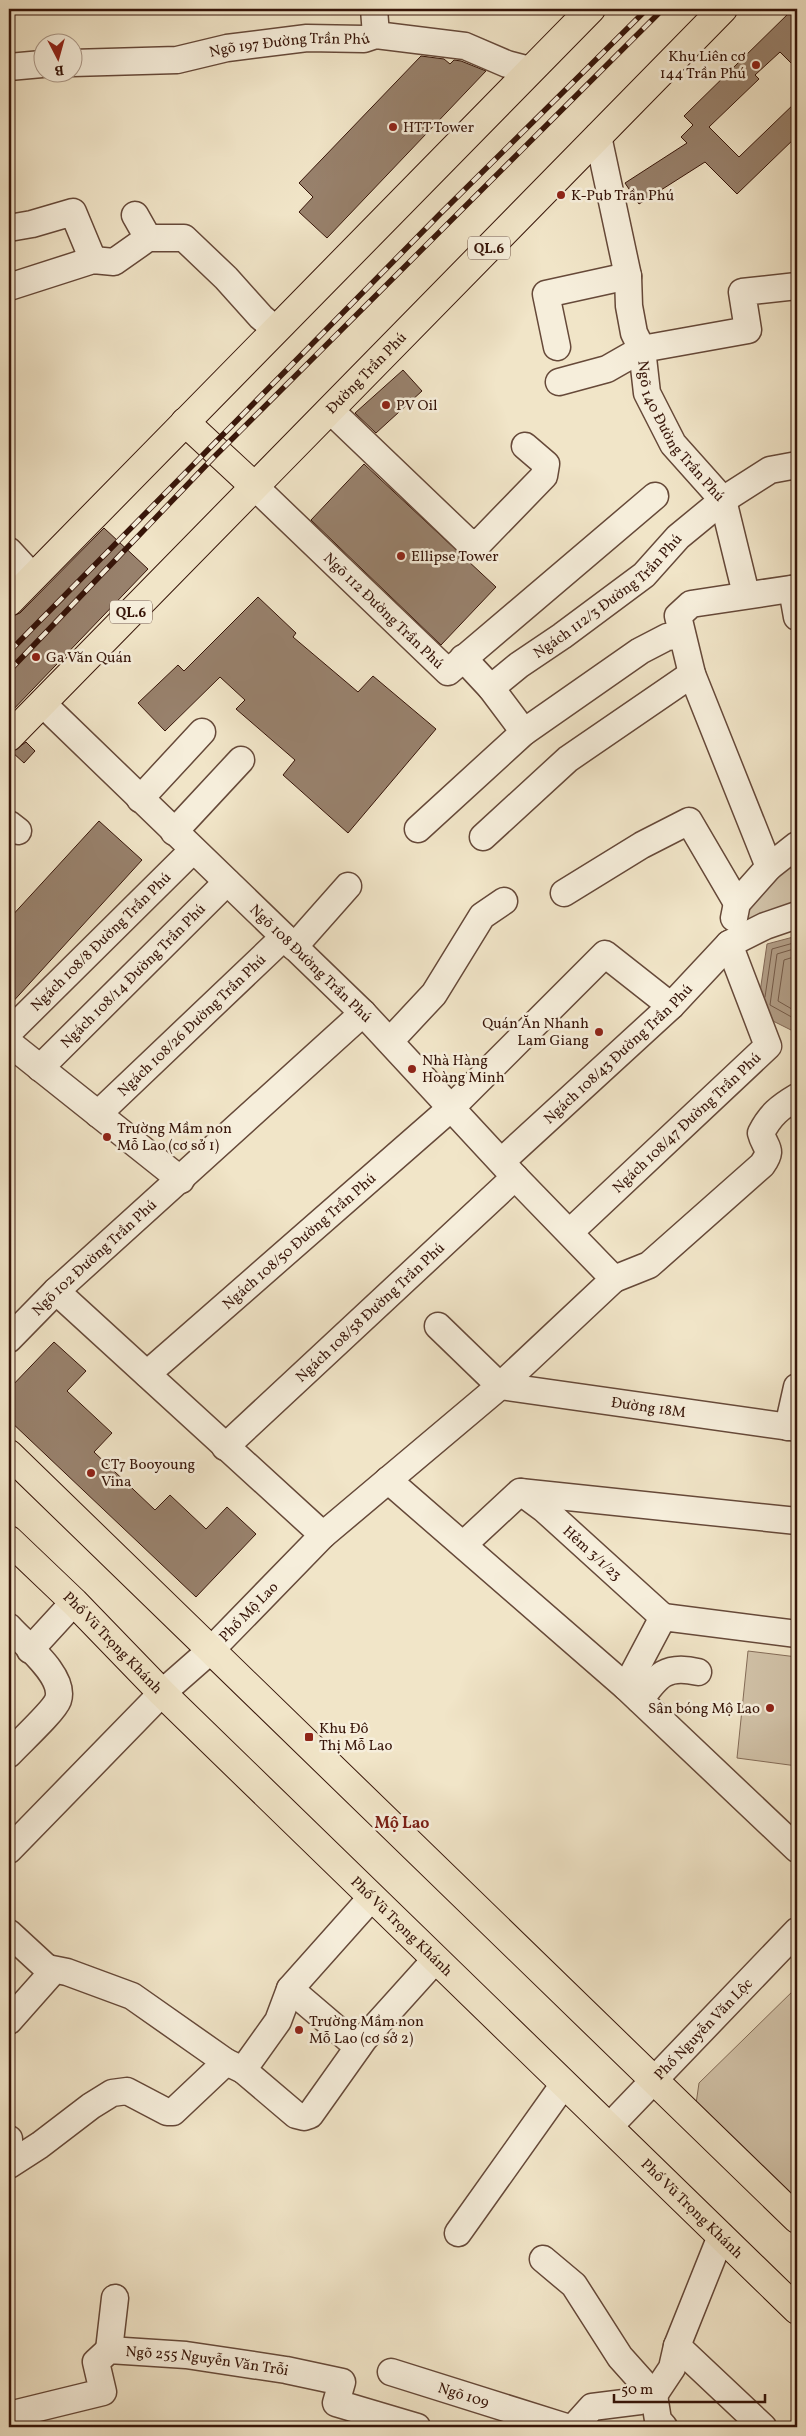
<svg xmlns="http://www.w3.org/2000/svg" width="806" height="2436" viewBox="0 0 806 2436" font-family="Vollkorn,serif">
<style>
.green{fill:#d1c2a8;stroke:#846c58}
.water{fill:#b29e87;stroke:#816755}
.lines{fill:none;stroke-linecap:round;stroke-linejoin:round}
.shore{stroke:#745a48;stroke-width:1}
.building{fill:#98816c;stroke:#371509}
.minor-casing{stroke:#664939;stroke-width:29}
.major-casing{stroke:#371509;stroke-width:30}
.highway-casing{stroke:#371509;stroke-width:30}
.minor{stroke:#f6eedb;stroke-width:26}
.major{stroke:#f1e5c8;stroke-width:28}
.highway{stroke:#f1e5c8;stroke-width:28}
.rail-casing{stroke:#371509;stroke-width:5.5}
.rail{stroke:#f6eedb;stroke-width:4;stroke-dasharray:11;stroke-linecap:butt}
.poi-dot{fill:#8f2418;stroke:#f6eedb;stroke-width:2}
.labels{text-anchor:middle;stroke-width:5;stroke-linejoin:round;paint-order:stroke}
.shield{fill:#f6eedb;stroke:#705648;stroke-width:1}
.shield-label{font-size:14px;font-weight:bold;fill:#371509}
.street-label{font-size:15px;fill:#371509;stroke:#f6eedb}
.poi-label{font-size:15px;fill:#371509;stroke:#f6eedb;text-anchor:start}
.neighbourhood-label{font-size:16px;font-weight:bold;fill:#7a1f14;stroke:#f6eedb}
</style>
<rect width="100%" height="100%" fill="#f1e5c8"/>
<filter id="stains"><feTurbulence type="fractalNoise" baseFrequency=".004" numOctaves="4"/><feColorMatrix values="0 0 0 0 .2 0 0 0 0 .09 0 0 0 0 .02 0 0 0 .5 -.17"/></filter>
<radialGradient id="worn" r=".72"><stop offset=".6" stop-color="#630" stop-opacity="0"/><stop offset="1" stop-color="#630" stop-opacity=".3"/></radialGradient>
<path class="green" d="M797,845V915L729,944L737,903Z
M748,1651L797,1657V1766L737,1758Z
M797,1987V2203L696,2104L699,2083Z"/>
<path class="water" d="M797,936V1033L757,1013L767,944Z"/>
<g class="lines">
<path class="shore" d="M797,948L777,954L770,1005L797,1020
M797,956L784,960L778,1001L797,1012
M765,997L772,949L797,942"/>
</g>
<path class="building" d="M793,9H797V69L780,52L755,75L759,79L709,127L739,157L797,101V136L737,194L705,162L639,204L625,183L687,143L681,137L693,125L684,116Z
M421,56L444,59L450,64L454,60L461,61L486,71L327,238L299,212L313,197L299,183Z
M403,370L422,391L376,433L355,413Z
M364,464L496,587L441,645L311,520Z
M104,528L148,569L9,714V617L20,613Z
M258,597L296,633L293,637L358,692L373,676L436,729L348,833L283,775L295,760L236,709L245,700L220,677L165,731L138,703L178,665L184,671Z
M26,742L35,751L24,763L12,752Z
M99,821L142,860L9,1006V919Z
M54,1342L86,1371L67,1391L112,1433L94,1452L155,1510L170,1495L206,1529L227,1507L256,1534L196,1597L9,1420V1389Z"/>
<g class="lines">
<g class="minor-casing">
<g id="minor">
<path d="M374,9L376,35"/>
<path id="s1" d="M72,63L177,60L227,48L307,38L364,39L376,35L465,46L507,64L530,70"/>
<path d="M9,67L42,64"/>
<path id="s2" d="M598,136L628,276L629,306L634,333L642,349L647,393L673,444L723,500L746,594"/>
<path d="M135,215L148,238"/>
<path d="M9,228L32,224L73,212L93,260"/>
<path d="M9,287L93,260L114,262L148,238H184L226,278L261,317L275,329"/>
<path d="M557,347L546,294L628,276"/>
<path d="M559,382L607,369L642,349L748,330L742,292L797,286"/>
<path d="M330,410L467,541L479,543L544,476L546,464L525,446"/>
<path id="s3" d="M254,486L448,672L655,496"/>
<path d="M9,551L33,577"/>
<path d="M792,589L797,617"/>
<path d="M463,658L491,688L524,732"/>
<path id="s4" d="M491,688L519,665L562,636L644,575L678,537L723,500L770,470L797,465"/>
<path d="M140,799L202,732"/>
<path d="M9,824L18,831"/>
<path d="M418,829L524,732L640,651L667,637L682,635"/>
<path d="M174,832L241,760"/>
<path d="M483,837L568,759L692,674"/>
<path d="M769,867L692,674L678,616L691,604L797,588"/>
<path d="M564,893L642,845L689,821L737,903"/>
<path d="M734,918L737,903L769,867L797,845"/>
<path d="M294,947L348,886"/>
<path id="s5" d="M9,1032L193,850"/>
<path d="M390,1041L434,994L482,916L504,901"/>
<path d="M9,1043L181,1180"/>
<path id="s6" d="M40,1068L227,882"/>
<path id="s7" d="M98,1114L284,937"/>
<path id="s8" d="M502,1161L671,1006L729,944L765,926L797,915"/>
<path id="s9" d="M570,1232L768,1046L729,944"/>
<path d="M614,1279L649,1265L762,1165C774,1148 765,1149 761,1133C770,1115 780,1107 797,1097"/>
<path d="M56,1291L323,1535"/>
<path d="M438,1326L500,1386"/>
<path id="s10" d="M9,1339L56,1291L363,1013"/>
<path id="s11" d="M147,1374L451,1108L605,954L671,1006"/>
<path id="s12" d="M500,1386L797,1428"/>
<path d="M788,1427L797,1387"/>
<path id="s13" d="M225,1447L515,1177"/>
<path d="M388,1480L626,1687L797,1849"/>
<path id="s14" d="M521,1492L544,1509L663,1617"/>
<path d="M464,1544L520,1492L797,1521"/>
<path d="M9,1627C24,1644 66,1676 58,1700C54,1711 19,1743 9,1754"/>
<path d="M30,1650L74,1602"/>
<path d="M626,1687L663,1617L797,1634"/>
<path d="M640,1700C657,1676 666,1664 698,1672"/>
<path id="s15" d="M9,1850L162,1693L211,1650L323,1535L500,1386L614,1279L515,1177L363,1013L42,703"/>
<path d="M372,1897L290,1989L278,2021L243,2070L296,2115L304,2117L310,2115L364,2039L436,1959"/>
<path d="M9,1933L47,1968L48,1977L9,2021"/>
<path d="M47,1968L67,1972L132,1996L226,2062"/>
<path d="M290,1989L358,2047"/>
<path id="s16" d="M609,2127L797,1931"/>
<path d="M9,2139V2152"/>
<path d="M9,2165L40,2145L91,2106L112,2093L127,2091L167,2112H173L226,2062L243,2070"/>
<path d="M458,2233L564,2084"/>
<path d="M543,2259L574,2285L620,2357L654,2395L658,2420L664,2427"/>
<path d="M677,2346L763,2427"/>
<path d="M109,2350L115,2298"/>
<path id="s17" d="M391,2372L566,2427"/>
<path id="s18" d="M9,2415L103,2392L96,2362L109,2350L186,2355L286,2370L342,2382L336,2403L417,2427"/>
<path d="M574,2427L592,2407L640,2401L654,2395L672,2368L677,2346L721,2236"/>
</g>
</g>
<g class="major-casing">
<g id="major">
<path d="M9,1454L797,2219"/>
<path id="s19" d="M9,1540L74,1602L162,1693L797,2310"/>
</g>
</g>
<g class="highway-casing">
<g id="highway">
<path d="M185,422L254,486"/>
<path d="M9,602L591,9"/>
<path id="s20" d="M9,737L723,9"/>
</g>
</g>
<use href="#minor" class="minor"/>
<use href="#major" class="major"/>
<use href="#highway" class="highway"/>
<g class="rail-casing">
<path id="rail" d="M9,652L440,214L647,9
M9,671L213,458L663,9"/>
</g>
<use href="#rail" class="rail"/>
</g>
<g class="poi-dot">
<circle cx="756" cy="65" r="5"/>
<circle cx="393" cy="127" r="5"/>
<circle cx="561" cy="195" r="5"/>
<circle cx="386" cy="405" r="5"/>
<circle cx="401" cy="556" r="5"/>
<circle cx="36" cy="657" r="5"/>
<circle cx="599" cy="1032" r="5"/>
<circle cx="412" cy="1069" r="5"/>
<circle cx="107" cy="1137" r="5"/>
<circle cx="91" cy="1473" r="5"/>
<circle cx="770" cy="1708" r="5"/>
<rect x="304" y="1732" width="10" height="10" rx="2.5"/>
<circle cx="299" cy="2030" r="5"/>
</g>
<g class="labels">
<g class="shield">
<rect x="468" y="236.5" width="42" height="23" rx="4"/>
<rect x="110" y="600.5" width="42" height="23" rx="4"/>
</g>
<g class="shield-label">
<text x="489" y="253">QL.6</text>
<text x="131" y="617">QL.6</text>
</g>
<g class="street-label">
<text dy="5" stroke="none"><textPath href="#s1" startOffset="219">Ngõ 197 Đường Trần Phú</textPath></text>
<text dy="5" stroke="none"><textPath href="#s20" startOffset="510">Đường Trần Phú</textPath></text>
<text dy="5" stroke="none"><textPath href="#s2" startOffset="312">Ngõ 140 Đường Trần Phú</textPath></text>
<text dy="5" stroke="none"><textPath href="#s4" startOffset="149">Ngách 112/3 Đường Trần Phú</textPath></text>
<text dy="5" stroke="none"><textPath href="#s3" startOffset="180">Ngõ 112 Đường Trần Phú</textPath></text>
<text dy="5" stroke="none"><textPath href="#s5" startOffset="129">Ngách 108/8 Đường Trần Phú</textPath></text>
<text transform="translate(311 963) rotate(44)" y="5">Ngõ 108 Đường Trần Phú</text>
<text dy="5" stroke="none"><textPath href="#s6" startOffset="131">Ngách 108/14 Đường Trần Phú</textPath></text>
<text dy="5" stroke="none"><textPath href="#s7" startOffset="129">Ngách 108/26 Đường Trần Phú</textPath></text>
<text dy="5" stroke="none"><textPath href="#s8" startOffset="158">Ngách 108/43 Đường Trần Phú</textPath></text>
<text dy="5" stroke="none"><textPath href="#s9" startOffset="160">Ngách 108/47 Đường Trần Phú</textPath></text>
<text dy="5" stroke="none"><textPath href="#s11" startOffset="202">Ngách 108/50 Đường Trần Phú</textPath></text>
<text dy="5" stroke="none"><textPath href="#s10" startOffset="118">Ngõ 102 Đường Trần Phú</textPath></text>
<text dy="5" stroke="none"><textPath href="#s13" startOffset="198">Ngách 108/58 Đường Trần Phú</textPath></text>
<text dy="5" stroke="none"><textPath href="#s12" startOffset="150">Đường 18M</textPath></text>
<text dy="5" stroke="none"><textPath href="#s14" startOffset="94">Hẻm 3/1/23</textPath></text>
<text dy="5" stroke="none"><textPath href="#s15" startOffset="338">Phố Mộ Lao</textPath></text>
<text dy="5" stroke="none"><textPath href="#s19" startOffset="146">Phố Vũ Trọng Khánh</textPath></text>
<text dy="5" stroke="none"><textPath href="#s19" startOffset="551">Phố Vũ Trọng Khánh</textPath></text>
<text dy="5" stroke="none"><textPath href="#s16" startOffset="136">Phố Nguyễn Văn Lộc</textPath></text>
<text dy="5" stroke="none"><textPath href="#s19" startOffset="956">Phố Vũ Trọng Khánh</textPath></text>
<text dy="5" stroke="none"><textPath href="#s18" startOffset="244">Ngõ 255 Nguyễn Văn Trỗi</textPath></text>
<text dy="5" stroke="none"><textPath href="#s17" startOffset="76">Ngõ 109</textPath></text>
</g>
<g class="poi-label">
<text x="746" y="61" text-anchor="end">Khu Liên cơ<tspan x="746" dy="17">144 Trần Phú</tspan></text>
<text x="403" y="132">HTT Tower</text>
<text x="571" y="200">K-Pub Trần Phú</text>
<text x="396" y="410">PV Oil</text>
<text x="411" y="561">Ellipse Tower</text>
<text x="46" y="662">Ga Văn Quán</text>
<text x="589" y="1028" text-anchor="end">Quán Ăn Nhanh<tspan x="589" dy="17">Lam Giang</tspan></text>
<text x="422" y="1065">Nhà Hàng<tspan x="422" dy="17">Hoàng Minh</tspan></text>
<text x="117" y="1133">Trường Mầm non<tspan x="117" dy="17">Mỗ Lao (cơ sở 1)</tspan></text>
<text x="101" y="1469">CT7 Booyoung<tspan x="101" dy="17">Vina</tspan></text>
<text x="760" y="1713" text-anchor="end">Sân bóng Mộ Lao</text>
<text x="319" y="1733">Khu Đô<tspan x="319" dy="17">Thị Mỗ Lao</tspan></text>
<text x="309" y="2026">Trường Mầm non<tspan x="309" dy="17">Mỗ Lao (cơ sở 2)</tspan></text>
</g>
<g class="neighbourhood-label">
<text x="402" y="1828">Mộ Lao</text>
</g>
</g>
<rect width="806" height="2436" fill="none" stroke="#f1e5c8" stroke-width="30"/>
<rect x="10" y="10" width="786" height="2416" fill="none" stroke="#371509" stroke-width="2.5"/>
<rect x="15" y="15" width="776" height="2406" fill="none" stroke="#371509"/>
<g transform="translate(58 58) rotate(174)"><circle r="24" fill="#f6eedb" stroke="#aa9787"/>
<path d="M0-4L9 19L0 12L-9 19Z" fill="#8f2418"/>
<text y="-8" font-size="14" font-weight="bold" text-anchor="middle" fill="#371509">B</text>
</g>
<path d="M614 2394v8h151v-8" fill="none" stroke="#371509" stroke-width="2.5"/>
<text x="621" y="2394" font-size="15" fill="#371509" stroke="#f6eedb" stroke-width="4" paint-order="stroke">50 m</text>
<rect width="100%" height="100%" filter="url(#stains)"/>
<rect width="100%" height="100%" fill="url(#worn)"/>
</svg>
